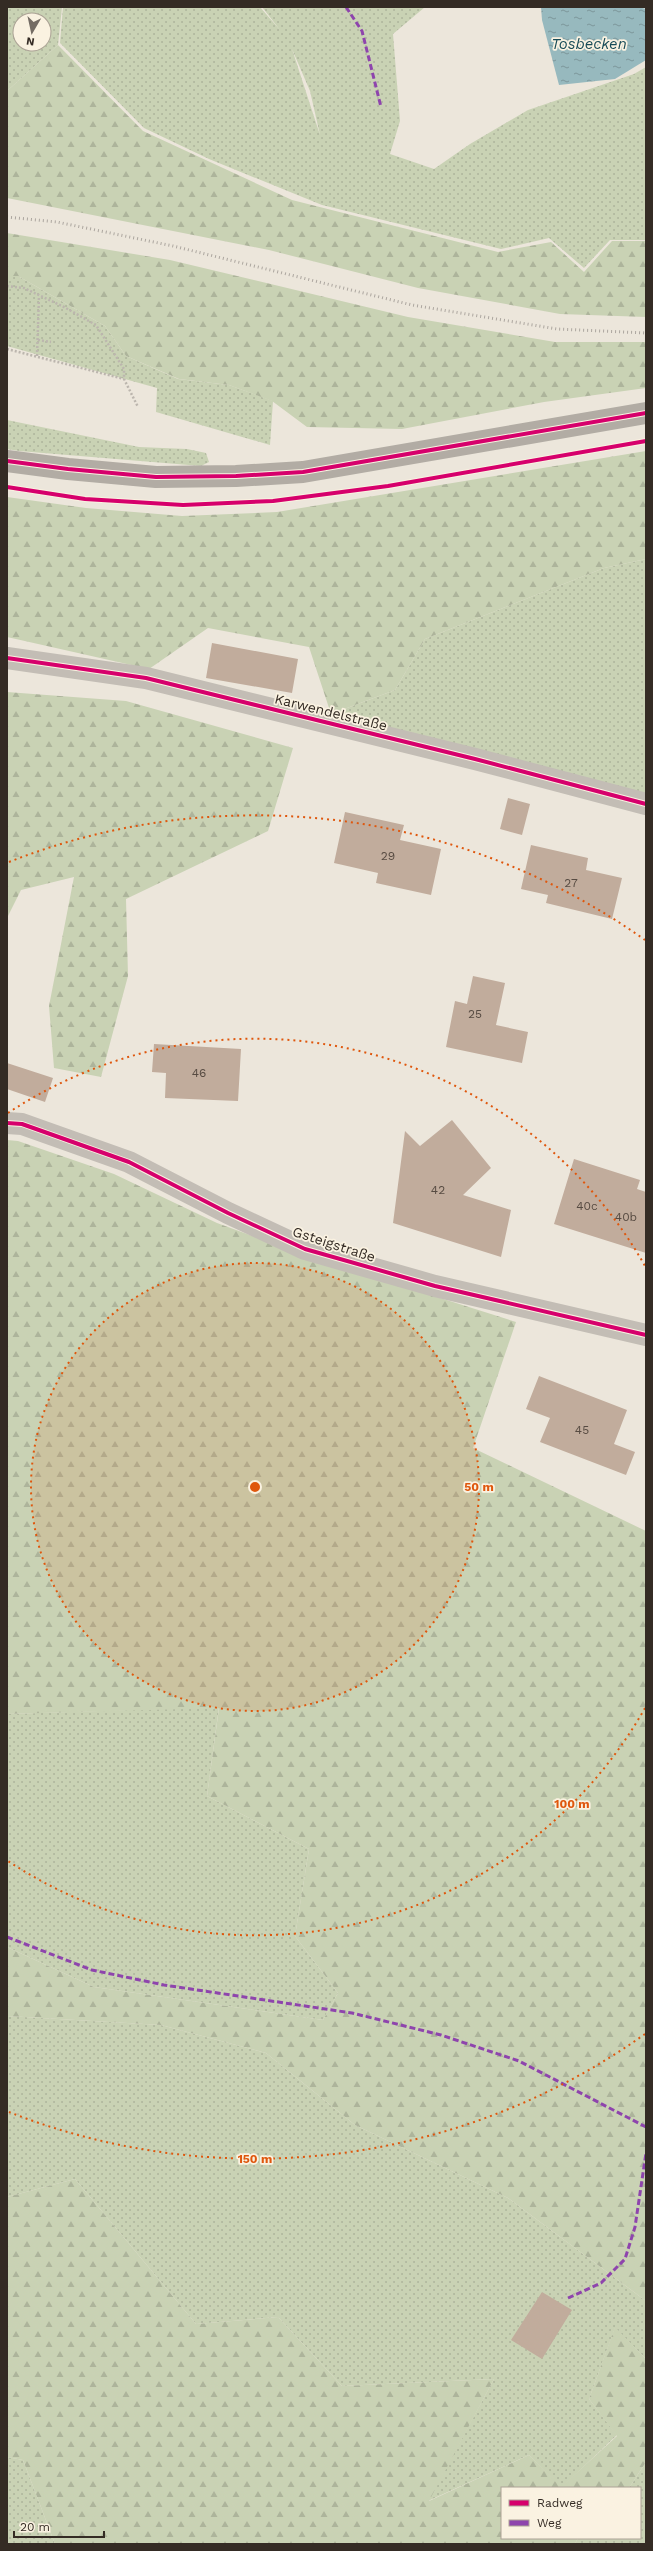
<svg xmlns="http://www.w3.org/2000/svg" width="653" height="2551" viewBox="0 0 653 2551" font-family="'Work Sans',sans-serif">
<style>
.grass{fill:url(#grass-dots);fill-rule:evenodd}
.forest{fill:url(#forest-firs)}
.water{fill:url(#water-ripples)}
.building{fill:#c1ac9c}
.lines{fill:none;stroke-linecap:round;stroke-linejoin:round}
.path{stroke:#bcb6ae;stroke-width:2.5;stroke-dasharray:2 2;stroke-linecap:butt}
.street{stroke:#c3bdb5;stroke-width:22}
.primary{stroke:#b2aca4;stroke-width:22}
.rail{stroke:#aca69f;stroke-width:3;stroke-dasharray:1 3;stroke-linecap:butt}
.quiet{stroke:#8e44ad;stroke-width:3;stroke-dasharray:6 3;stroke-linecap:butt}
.cycleway-casing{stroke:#faf2e1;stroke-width:6}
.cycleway{stroke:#d6006c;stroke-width:4}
.ring{fill:none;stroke:#df570d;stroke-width:2;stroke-dasharray:2 4}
.labels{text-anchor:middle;stroke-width:3.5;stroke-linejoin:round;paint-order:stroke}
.number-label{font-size:12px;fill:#574b42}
.street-label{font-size:14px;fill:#342b24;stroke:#faf2e1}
.water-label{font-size:15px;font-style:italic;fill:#174b57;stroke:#faf2e1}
.centre{fill:#df570d;stroke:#faf2e1;stroke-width:2}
.ring-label{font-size:12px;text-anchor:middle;font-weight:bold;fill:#df570d;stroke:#faf2e1;stroke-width:3.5;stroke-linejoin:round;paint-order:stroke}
</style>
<defs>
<pattern id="grass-dots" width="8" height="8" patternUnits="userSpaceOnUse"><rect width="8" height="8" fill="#c9d2b4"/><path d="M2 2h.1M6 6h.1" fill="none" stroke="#adb49b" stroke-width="1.8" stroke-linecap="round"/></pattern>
<pattern id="forest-firs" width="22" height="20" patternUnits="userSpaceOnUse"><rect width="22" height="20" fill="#c9d2b4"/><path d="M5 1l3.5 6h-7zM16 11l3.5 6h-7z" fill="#adb49b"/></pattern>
<pattern id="water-ripples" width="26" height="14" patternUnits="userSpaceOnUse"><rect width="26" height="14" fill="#97b9be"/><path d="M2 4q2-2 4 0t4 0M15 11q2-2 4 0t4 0" fill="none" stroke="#7c979a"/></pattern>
</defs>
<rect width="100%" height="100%" fill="#ece6db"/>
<path class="grass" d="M7,7H62L58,45L7,91ZM20,20H44V44H20Z
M63,7H260L280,30L262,7H425L393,34L400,121L390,154L434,169L470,144L528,110L634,74L646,67V240H610L584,268L549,238L501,249L322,205L209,159L144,128L60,43ZM292,49L310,91L320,135Z
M7,276H18L105,326L126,356L178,379L229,385L273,401L270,445L156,412L157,388L7,346Z
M7,420L139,447L187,449L206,453L209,462L201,466L19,451L7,449Z
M646,559V794L331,714L395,690L425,639L604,568Z
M219,1707L207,1796L309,1849L295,1936L338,1993L323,2020L94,1987L7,1947V1714Z
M7,2016L161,2025L266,2053L355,2125L508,2198L646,2301V2359L615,2328L589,2399L617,2435L561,2488L529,2455L428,2501L494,2379L342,2386L278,2317L196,2324L75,2179L7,2197Z
M7,2457L23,2460L55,2544H7Z
M646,2462V2544H575L578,2538H640V2488H629Z"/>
<path class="forest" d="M58,45L143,131L292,200L498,252L551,242L584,272L612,241H646V317L560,314L418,288L269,250L7,198V91Z
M7,233L170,260L408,317L555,342H646V388L544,402L402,429L307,427L272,401L229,385L179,379L126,356L105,326L18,276H7Z
M646,451V559L604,568L425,639L395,690L331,714L309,647L208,628L149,669L7,637V497L86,508L182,516L277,512Z
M7,692L126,701L293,748L268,831L126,899L128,976L101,1077L54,1068L49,1006L74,877L21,890L7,918Z
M7,1140L18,1141L114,1174L217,1223L304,1255L516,1322L473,1448L646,1531V2301L508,2198L355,2125L266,2053L161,2025L7,2016V1947L94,1987L323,2020L338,1993L295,1936L309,1849L207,1796L219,1708L7,1714Z
M75,2179L196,2324L278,2317L342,2386L494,2379L429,2501L529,2455L561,2487L617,2436L589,2399L615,2327L646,2359V2462L629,2488H502V2538H578L575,2544H55L23,2460L7,2457V2197Z"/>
<path class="water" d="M541,7H639L646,9V60L615,79L559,85L542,20Z"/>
<path class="building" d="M212,643L298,659L292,693L206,678Z
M508,798L530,804L522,835L500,829Z
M345,812L404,825L400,840L441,849L431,895L376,883L378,873L334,863Z
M531,845L588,858L586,870L622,878L612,919L546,903L548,895L521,889Z
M473,976L505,983L496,1025L528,1032L522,1063L446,1047L455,1001L467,1004Z
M154,1044L241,1049L238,1101L165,1098L166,1073L152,1072Z
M7,1063L53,1078L45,1102L7,1089Z
M452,1120L491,1168L463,1195L511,1210L501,1257L393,1223L405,1131L420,1146Z
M574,1159L640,1180L637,1189L646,1192V1253L554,1224Z
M539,1376L627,1410L614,1444L635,1452L626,1475L540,1442L550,1418L526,1409Z
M542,2292L572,2310L542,2359L511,2340Z"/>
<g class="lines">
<path class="path" d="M7,286L24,288L64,307L96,325L124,369V379L138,407
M38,340L51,342
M7,349L124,379
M37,356L39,296"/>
<path class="street" d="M7,658L146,678L475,759L646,804
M7,1123L22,1124L129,1162L228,1213L305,1249L435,1286L646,1335"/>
<path class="primary" d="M7,461L68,469L156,477L236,476L303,472L646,413"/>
<path class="rail" d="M7,217L57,222L173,246L412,305L557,329L646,333"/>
<path class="quiet" d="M346,7L362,31L381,107
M7,1937L92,1970L164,1985L352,2013L441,2035L519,2061L646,2127
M568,2298L601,2283L625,2259L635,2227L646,2153"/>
<g class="cycleway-casing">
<path id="cycleway" d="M7,461L68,469L156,477L236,476L303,472L646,413
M7,487L85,499L183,505L273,501L388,486L646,441
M7,658L146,678L475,759L646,804
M7,1123L22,1124L129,1162L228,1213L305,1249L435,1286L646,1335"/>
</g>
<use href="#cycleway" class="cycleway"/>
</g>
<circle cx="255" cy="1487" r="224" fill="#df570d" fill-opacity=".12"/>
<g class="ring">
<circle cx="255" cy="1487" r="224"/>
<path d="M645 1708A448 448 0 0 1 8 1861M8 1113A448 448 0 0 1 645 1266"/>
<path d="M645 2034A672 672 0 0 1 9 2112M9 862A672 672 0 0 1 645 940"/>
</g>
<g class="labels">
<g class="number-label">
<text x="388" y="860">29</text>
<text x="571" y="887">27</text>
<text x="475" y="1018">25</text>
<text x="199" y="1077">46</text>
<text x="438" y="1194">42</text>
<text x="587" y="1210">40c</text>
<text x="626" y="1221">40b</text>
<text x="582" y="1434">45</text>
</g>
<g class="street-label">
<text transform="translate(331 712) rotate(14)" y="5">Karwendelstraße</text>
<text transform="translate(334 1244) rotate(18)" y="5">Gsteigstraße</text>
</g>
<g class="water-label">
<text x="589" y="49">Tosbecken</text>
</g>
</g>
<circle cx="255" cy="1487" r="6" class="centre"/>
<g class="ring-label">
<text x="479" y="1491">50 m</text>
<text x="572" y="1808">100 m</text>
<text x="255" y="2163">150 m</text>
</g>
<rect width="653" height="2551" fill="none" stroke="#342b24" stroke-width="16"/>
<rect x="501" y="2487" width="140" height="52" fill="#faf2e1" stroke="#aba295"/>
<rect x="509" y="2500" width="20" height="6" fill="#d6006c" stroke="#aba295"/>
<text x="537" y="2507" font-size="12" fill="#342b24">Radweg</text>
<rect x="509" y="2520" width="20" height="6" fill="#8e44ad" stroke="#aba295"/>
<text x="537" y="2527" font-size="12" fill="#342b24">Weg</text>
<g transform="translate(32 32) rotate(189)"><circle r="19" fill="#faf2e1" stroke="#aba295"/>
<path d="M0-3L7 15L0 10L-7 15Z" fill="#746c64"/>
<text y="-6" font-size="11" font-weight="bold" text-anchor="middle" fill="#342b24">N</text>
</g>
<path d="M14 2531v6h90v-6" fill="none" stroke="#342b24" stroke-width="2"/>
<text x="20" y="2531" font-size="12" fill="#342b24" stroke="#faf2e1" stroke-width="3" paint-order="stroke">20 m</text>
</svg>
